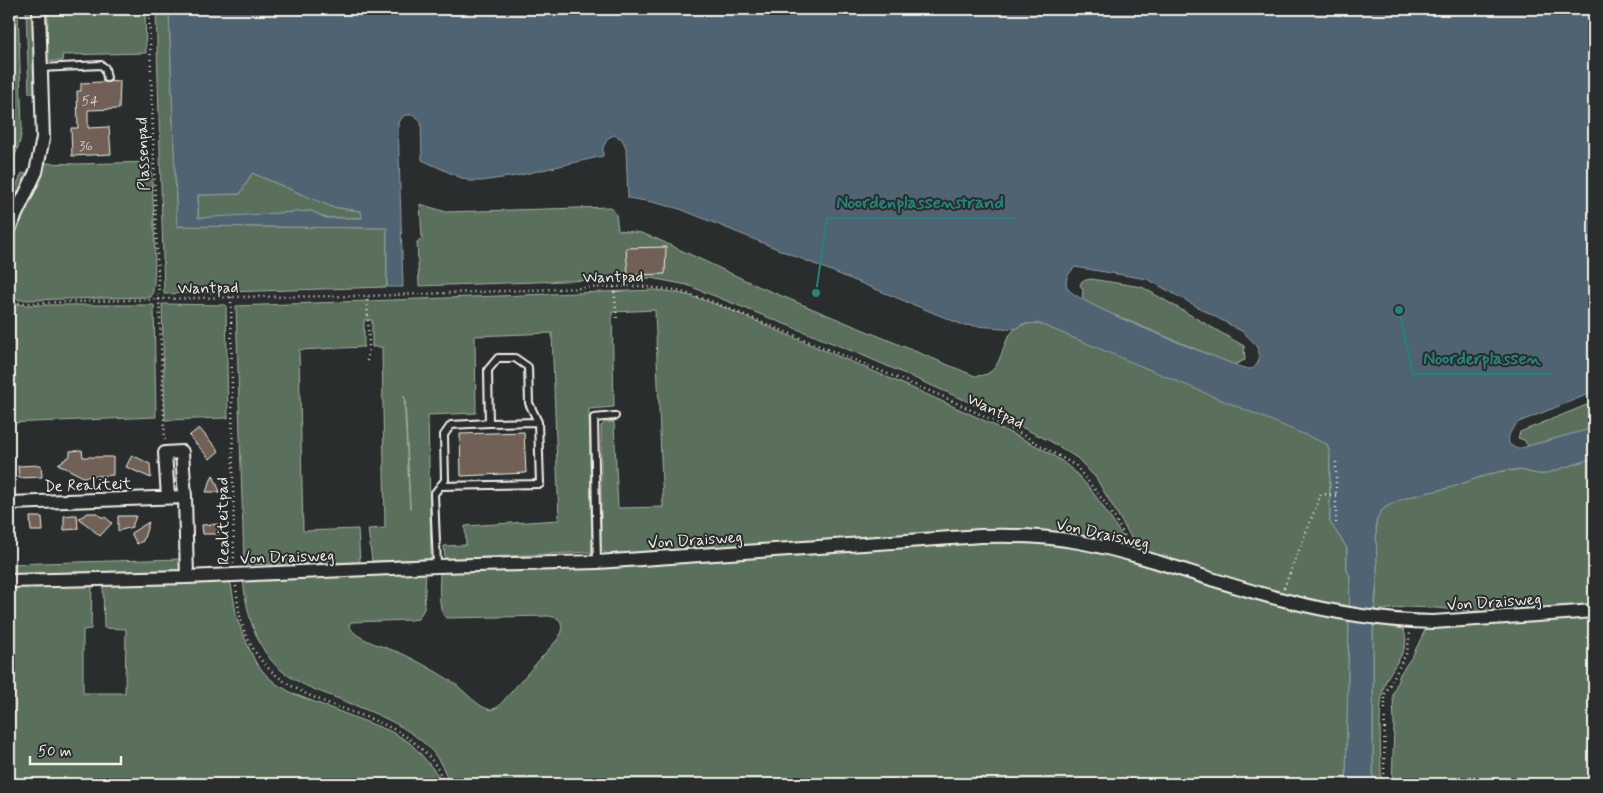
<svg xmlns="http://www.w3.org/2000/svg" width="1603" height="793" viewBox="0 0 1603 793" font-family="Mynerve,sans-serif">
<style>
.green{fill:#5a705c;stroke:#a7b0a2;fill-rule:evenodd}
.water{fill:#4f6372;stroke:#919ca1;fill-rule:evenodd}
.building{fill:#6f6055;stroke:#f4f1e8}
.lines{fill:none;stroke-linecap:round;stroke-linejoin:round}
.lane-casing{stroke:#f4f1e8;stroke-width:10}
.street-casing{stroke:#f4f1e8;stroke-width:16}
.path{stroke:#f4f1e8;stroke-width:2.5;stroke-dasharray:1 4;stroke-linecap:butt}
.lane{stroke:#2a2d2e;stroke-width:6}
.street{stroke:#2a2d2e;stroke-width:12}
.labels{text-anchor:middle;stroke-width:4;stroke-linejoin:round;paint-order:stroke}
.number-label{font-size:14px;fill:#d3cdc3}
.street-label{font-size:16px;fill:#f4f1e8;stroke:#2a2d2e}
.leader{fill:none;stroke:#26827a;stroke-width:2}
.callout-dot{fill:#26827a;stroke:#2a2d2e;stroke-width:2}
.callout-label{font-size:18px;text-anchor:middle;font-weight:bold;fill:#26827a;stroke:#2a2d2e;stroke-width:4;stroke-linejoin:round;paint-order:stroke}
</style>
<rect width="100%" height="100%" fill="#2a2d2e"/>
<filter id="ink" filterUnits="userSpaceOnUse"><feTurbulence type="fractalNoise" baseFrequency=".02" numOctaves="2"/><feDisplacementMap in="SourceGraphic" scale="10" xChannelSelector="R" yChannelSelector="G"/><feConvolveMatrix kernelMatrix="1 2 1 2 8 2 1 2 1" color-interpolation-filters="sRGB"/></filter>
<g filter="url(#ink)">
<path class="green" d="M9,9H18L22,127L20,141L9,174Z
M48,9H145L146,53L62,55L63,61H49L47,59Z
M156,9H169L177,226L387,228V287L164,294Z
M26,11H35L37,94L29,93Z
M151,162C152,184 159,285 151,297L21,300L9,297V241L37,184L44,163L77,164Z
M22,173L29,175L9,218V202Z
M252,173L332,207L361,211L362,218H326L311,211L198,219V195L240,194Z
M420,204L446,212L611,207L616,214L618,230L641,233L657,239L760,287L975,376C1014,377 990,321 1038,323L1303,433L1327,444L1330,453V522L1347,548V570L1350,576V608L1292,599L1139,551L1096,478L1077,458L1050,441L969,402L862,355L687,285L651,278L419,286L417,242L422,238Z
M1091,279L1142,287L1244,346L1245,360L1234,365L1107,312L1082,300L1083,290L1080,285L1082,281Z
M655,290C700,292 753,321 795,338C857,364 918,390 979,418C1007,432 1037,444 1063,462C1089,481 1107,513 1124,539V543L1122,546L1079,537L611,557L601,550V426L605,422H614L618,508L663,507L655,310L612,312L614,407L589,409L592,552L445,559L444,546L466,545L465,526L559,520L552,333L475,336L476,413L428,415L431,559L372,561L368,529L385,528L382,347H372V320H364V347L299,350L303,531L358,529L360,562L244,565L236,306ZM404,396L405,398L410,508Z
M9,303L26,305H154L156,417L9,423Z
M162,304L226,305L228,418L165,420Z
M1594,402V428L1528,446L1524,440L1518,438L1520,432Z
M1594,458V604L1489,613L1436,608L1405,607L1375,611L1377,577L1376,522C1378,515 1380,511 1386,507C1405,495 1430,493 1452,487C1472,481 1493,470 1514,470C1524,469 1534,475 1544,474Z
M980,539L1039,541L1128,557L1291,608L1349,621L1346,784H450C444,769 437,754 424,743C398,720 361,708 329,695C312,689 296,682 282,671C255,649 246,611 243,579L426,571L424,609L418,619L410,620L352,622L349,624C352,641 393,648 407,656C423,664 439,673 454,683C465,691 477,707 491,710L498,707L505,699L557,640L562,632L561,622L557,618L549,616L446,618C437,611 440,582 440,570Z
M181,559L182,571L9,576V564Z
M228,582L231,584L237,619L248,646L256,663L268,677L278,685L294,694L390,731L409,742L420,753L438,775L440,784H9V587L92,584L91,629L83,630V693H125L126,629L104,628L103,584Z
M1594,614V784H1392L1394,726L1393,694L1400,674L1413,655L1427,626Z
M1373,624L1403,629C1413,648 1393,664 1386,681C1376,704 1382,757 1381,784H1373Z"/>
<path class="water" d="M169,9H1594V392L1519,422C1512,429 1507,434 1509,444L1517,449L1594,428V458L1544,474C1534,475 1524,469 1514,470C1493,470 1472,481 1452,487C1430,493 1405,495 1386,507C1380,511 1378,515 1376,523L1377,577L1373,625V784H1346L1350,576L1347,570V548L1330,522V453L1327,444L1038,323L1023,324L1015,329L963,325L680,209L652,202L628,198L626,148L622,139L614,135L608,138L603,147V156L516,176L481,181H470L459,177L422,160L421,121L414,115H405L398,122L403,287H387V228L177,226ZM252,173L332,207L361,211L362,218H326L311,211L198,218V195L240,194ZM1075,267L1147,279L1243,332C1251,340 1265,351 1257,364C1255,366 1254,369 1251,369C1247,369 1241,367 1238,366C1215,357 1072,303 1067,287C1064,279 1070,272 1075,267Z"/>
<path class="building" d="M120,81L119,109L88,110V128L109,127L111,154L72,156L71,128H78L77,91H81V83Z
M666,247L665,274L628,275L626,248Z
M199,428L219,451L210,459L189,436Z
M524,432L526,473L461,476L460,434Z
M82,450L83,457H113V475L83,477L58,464L70,456V451Z
M132,455L150,464L151,478L126,467Z
M41,465L42,477L19,478L18,466Z
M213,475L220,492H206Z
M88,513H97L101,517H105L112,523L100,536L79,518Z
M73,515H77L78,529L64,530V516Z
M118,516H136L132,527L118,531Z
M30,517H42L43,531H31Z
M149,522L143,541L137,544L131,533Z
M220,524V534H203L202,525Z"/>
<g class="lines">
<g class="lane-casing">
<path id="lane" d="M41,68L101,65L105,68L107,78
M489,423L538,422
M597,562L594,418L615,416
M437,566L434,494L445,480L444,435L451,425L489,423L488,370L498,358H515L528,367L529,403L538,422L540,484L440,486"/>
</g>
<g class="street-casing">
<path id="street" d="M9,229L36,172L43,138L39,9
M168,497L165,453L182,452L185,497
M9,503L185,497L187,577
M9,581L187,577L437,566L597,562L981,536C1014,535 1047,536 1079,542C1148,555 1212,582 1280,599C1330,612 1382,621 1433,622L1594,611"/>
</g>
<path class="path" d="M149,9L156,228L165,442
M614,287L617,320
M231,297L234,564
M9,301L14,303H32L231,297L367,296L638,286L675,290L708,300L944,397L1021,434L1076,466L1109,508L1128,542
M367,361L369,347L367,296
M1336,462V526
M236,586C238,603 239,620 246,635C286,727 410,694 445,784
M1284,588L1321,494L1336,495
M1384,784L1385,694L1407,652L1410,633"/>
<use href="#lane" class="lane"/>
<use href="#street" class="street"/>
</g>
</g>
<g class="labels">
<g class="number-label">
<text x="90" y="105">54</text>
<text x="86" y="150">36</text>
</g>
<g class="street-label">
<text transform="translate(142 154) rotate(-92)" y="6">Plassenpad</text>
<text transform="translate(613 276) rotate(-1)" y="6">Wantpad</text>
<text transform="translate(208 287) rotate(-1)" y="6">Wantpad</text>
<text transform="translate(996 410) rotate(26)" y="6">Wantpad</text>
<text transform="translate(88 484) rotate(-2)" y="6">De Realiteit</text>
<text transform="translate(222 521) rotate(-91)" y="6">Realiteitpad</text>
<text transform="translate(1103 533) rotate(12)" y="6">Von Draisweg</text>
<text transform="translate(695 539) rotate(-4)" y="6">Von Draisweg</text>
<text transform="translate(287 556) rotate(-2)" y="6">Von Draisweg</text>
<text transform="translate(1494 601) rotate(-4)" y="6">Von Draisweg</text>
</g>
</g>
<path class="leader" d="M816 293L827 218H1014M1399 310L1413 374H1550"/>
<g class="callout-dot">
<circle cx="816" cy="293" r="5"/>
<circle cx="1399" cy="310" r="5"/>
</g>
<g class="callout-label">
<text x="920" y="208">Noordenplassenstrand</text>
<text x="1482" y="364">Noorderplassen</text>
</g>
<rect width="1603" height="793" fill="none" stroke="#2a2d2e" stroke-width="30"/>
<rect x="15" y="15" width="1573" height="763" fill="none" stroke="#f4f1e8" stroke-width="2" filter="url(#ink)"/>
<path d="M30 756v8h91v-8" fill="none" stroke="#f4f1e8" stroke-width="2.5"/>
<text x="38" y="756" font-size="15" fill="#f4f1e8" stroke="#2a2d2e" stroke-width="4" paint-order="stroke">50 m</text>
</svg>
